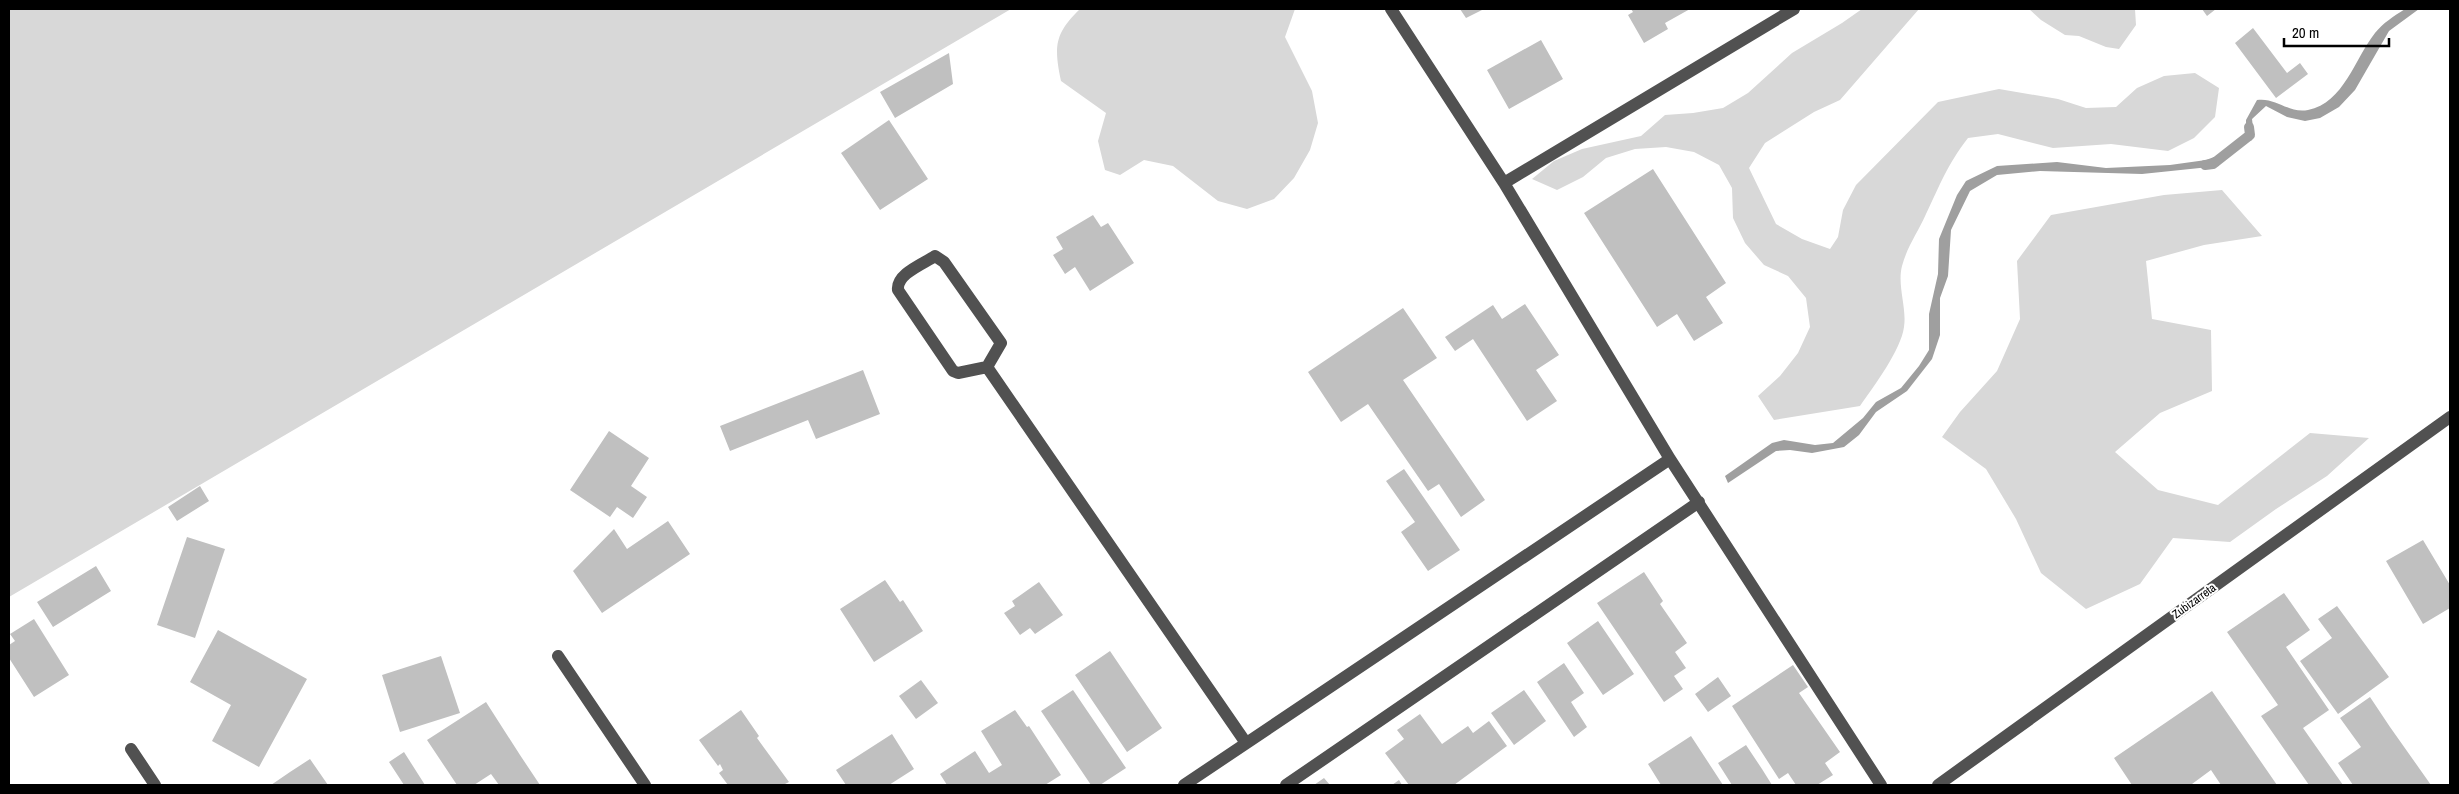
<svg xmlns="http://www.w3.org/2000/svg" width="2459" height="794" viewBox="0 0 2459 794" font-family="'Archivo Narrow',sans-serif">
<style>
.green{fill:#d8d8d8}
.water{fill:#9f9f9f}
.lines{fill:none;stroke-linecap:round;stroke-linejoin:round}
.stream{stroke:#9f9f9f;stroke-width:10}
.building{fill:#c0c0c0}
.minor{stroke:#515151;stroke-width:12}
.labels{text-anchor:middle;stroke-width:4;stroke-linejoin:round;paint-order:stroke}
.street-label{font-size:12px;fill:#000;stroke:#fff}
</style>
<rect width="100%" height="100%" fill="#fff"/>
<path class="green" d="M9,9H1011L9,597Z
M1080,9H1295L1285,37L1312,91L1318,123L1310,150L1294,178L1274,199L1247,209L1218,201L1173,166L1144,160L1120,175L1105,170L1098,141L1106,113L1061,81C1054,47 1054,34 1080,9Z
M1862,9H1919L1840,100L1814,112L1765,143L1749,168L1776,224L1802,239L1830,249L1838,237L1843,210L1856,185L1938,102L1999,89L2058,99L2086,108L2116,107L2137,88L2164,76L2195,73L2219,88L2215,117L2194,138L2168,151L2111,144L2053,148L1998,134L1968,138C1947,165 1940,185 1926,214C1918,232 1907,247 1902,266C1897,286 1907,307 1904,327C1901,350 1874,386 1860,406L1774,420L1758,396L1780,376L1798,353L1810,327L1806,298L1788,276L1764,265L1745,243L1733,218L1732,188L1719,165L1694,152L1666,147L1635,149L1606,158L1583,177L1557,190L1532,179L1554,161L1582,149L1641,136L1665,115L1693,113L1723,108L1748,93L1792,53L1842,23Z
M2029,9H2135L2136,25L2119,49L2106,47L2079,36L2065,35L2041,20Z
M2222,190L2262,236L2204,245L2146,261L2152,319L2211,330L2212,391L2160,413L2115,452L2158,490L2218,505L2310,433L2369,438L2327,476L2276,509L2230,542L2173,538L2140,584L2086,609L2041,573L2016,519L1986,469L1942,437L1960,412L1997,371L2020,319L2017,261L2051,215L2164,195Z"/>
<path class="water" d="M2405,9H2419L2389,31L2355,90L2339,107L2320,118L2305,121L2287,117L2266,106L2252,119L2254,136L2251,141L2246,136V120L2257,100C2276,97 2289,114 2308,110C2344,103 2355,58 2375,33C2383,23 2394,16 2405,9Z
M2214,157L2219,166L2142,174L2040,171L1997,175L1970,191L1951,230L1948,276L1940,298V335L1932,359L1907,391L1876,412L1859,435L1844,447L1812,453L1790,450L1776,451L1728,483L1725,476L1772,443L1784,440L1815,445L1833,443L1863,418L1876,402L1901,388L1919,366L1929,350V314L1938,274L1939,239L1957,195L1966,181L1997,166L2057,162L2106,168L2170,165L2206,160Z"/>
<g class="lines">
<path class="stream" d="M2205,165L2213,164L2250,135L2249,127"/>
</g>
<path class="building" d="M1460,9H1484L1466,18Z
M1631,9H1690L1665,23L1668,29L1644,43L1628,15L1633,12Z
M2202,9H2216L2207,16Z
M2253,28L2287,73L2300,63L2308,74L2276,98L2235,43Z
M1541,40L1563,79L1509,109L1487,70Z
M949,53L953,84L895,118L880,92Z
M889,120L928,179L880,210L841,153Z
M1653,169L1726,283L1706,297L1723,323L1694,341L1677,314L1657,327L1584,213Z
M1093,215L1101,227L1108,223L1134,263L1090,291L1075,267L1065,274L1053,255L1063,249L1056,237Z
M1525,304L1559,355L1536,370L1557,401L1527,421L1473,339L1455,351L1445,337L1493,305L1502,319Z
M1403,308L1437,358L1403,380L1485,500L1461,517L1439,484L1428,491L1368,404L1341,422L1308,372Z
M863,370L880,414L816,439L808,420L730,451L720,426Z
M609,431L649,458L631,486L647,497L633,518L617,507L610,517L570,490Z
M1404,469L1460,550L1428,571L1401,532L1415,522L1386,481Z
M200,486L209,501L177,521L168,507Z
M668,521L690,554L602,613L573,571L614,529L627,549Z
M187,537L225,549L195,638L157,625Z
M2423,540L2450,585V608L2423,624L2386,561Z
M96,566L111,591L53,627L37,602Z
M1644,572L1663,601L1660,604L1687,643L1675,652L1686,668L1674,676L1683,689L1664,702L1597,603Z
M885,580L900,602L903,600L923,631L874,662L840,609Z
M1039,582L1063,615L1035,634L1030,628L1020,635L1004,613L1015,606L1012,601Z
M2284,593L2310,630L2286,647L2329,710L2303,728L2343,785H2309L2261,716L2278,705L2227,632Z
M2337,606L2389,677L2338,714L2300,661L2332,638L2318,619Z
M34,619L69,675L34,697L9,658V645L15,641L10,634Z
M1598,621L1634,674L1603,695L1567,643Z
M218,630L307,679L259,767L212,741L231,705L190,682Z
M1110,651L1162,728L1127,752L1075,675Z
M441,656L460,713L400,732L382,675Z
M1564,663L1584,693L1571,702L1587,727L1574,737L1537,682Z
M1793,665L1808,687L1799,693L1840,752L1825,763L1833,775L1817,785H1796L1788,773L1779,779L1732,706Z
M1718,677L1731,696L1708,712L1695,694Z
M921,680L938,703L916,719L899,696Z
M1073,690L1126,768L1100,785H1091L1041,711Z
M1524,690L1546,721L1514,745L1491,713Z
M2212,691L2277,785H2221L2211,770L2192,784L2193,785H2132L2114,758Z
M2370,697L2390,727L2431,785H2353L2338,763L2361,747L2340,718Z
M486,702L520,755L540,785H499L491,774L474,785H457L427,740Z
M741,710L759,736L757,738L789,782L783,785H728L719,773L723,770L720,764L718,766L699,740Z
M1015,710L1027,727L1029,726L1061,775L1045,785H947L940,774L975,751L989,773L1002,765L981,731Z
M1420,714L1442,744L1468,726L1473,733L1489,721L1507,746L1454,785H1409L1385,753L1404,739L1397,730Z
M892,734L914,769L889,785H846L836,770Z
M1691,736L1723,785H1661L1648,764Z
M1746,745L1762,769L1772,785H1732L1718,763Z
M404,752L425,785H404L389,762Z
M310,759L328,785H271L290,772Z
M1324,778L1330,785H1314Z
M1399,780L1402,785H1392Z"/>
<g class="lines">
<path class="minor" d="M1391,9L1504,183L1670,459L1881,785
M1504,183L1794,9
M935,256L944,262L1001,343L987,367L958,373L953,371L898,290C896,274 923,264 935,256Z
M987,367L1246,743
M558,656L645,785
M131,749L155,785
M1184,785L1670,459
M1286,785L1699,502
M1938,785L2450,417"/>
</g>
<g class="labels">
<g class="street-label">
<text transform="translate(2194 601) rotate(-36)" y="4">Zubizarreta</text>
</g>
</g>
<rect width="2459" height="794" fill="none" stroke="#000000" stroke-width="20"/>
<path d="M2284 38v8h105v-8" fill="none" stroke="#000000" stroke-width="2.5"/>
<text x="2292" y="38" font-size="15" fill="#000000" stroke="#ffffff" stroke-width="4" paint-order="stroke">20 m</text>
</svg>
